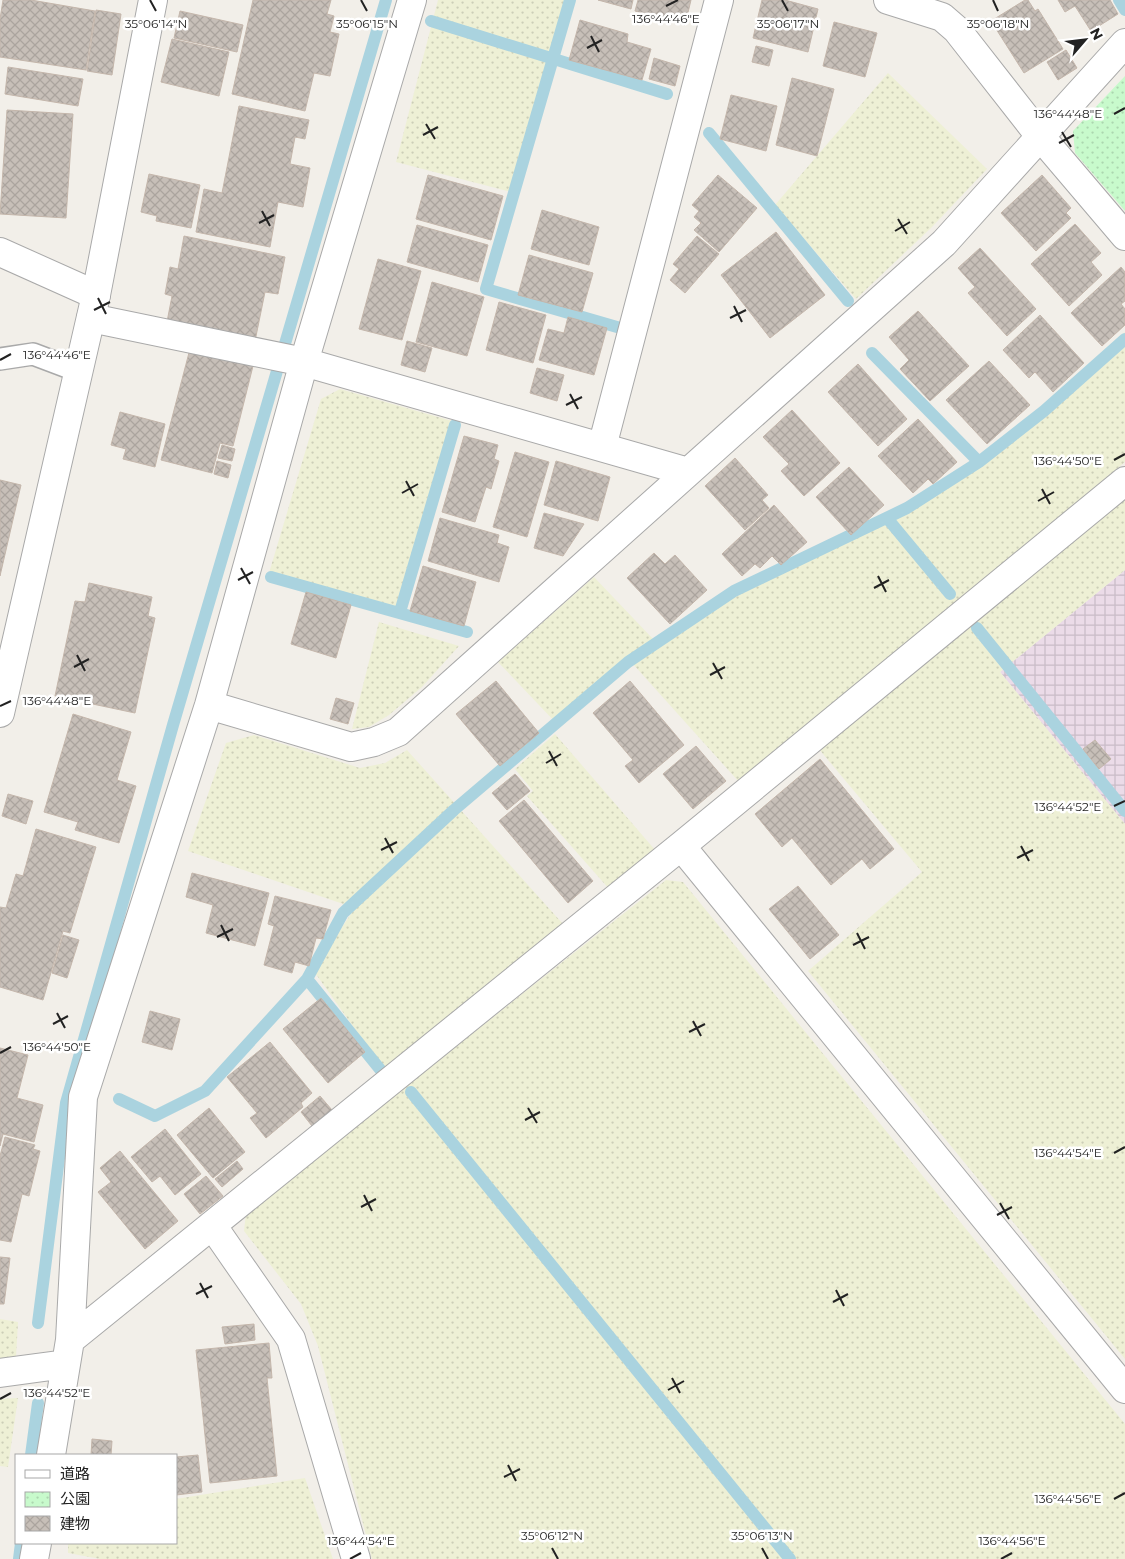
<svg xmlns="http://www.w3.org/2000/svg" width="1125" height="1559" viewBox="0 0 1125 1559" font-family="Montserrat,'Noto Sans JP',sans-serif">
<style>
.industrial{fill:url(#industrial-grid)}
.farmland{fill:url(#farmland-dots)}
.park{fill:url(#park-dots)}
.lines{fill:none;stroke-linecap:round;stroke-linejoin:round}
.stream{stroke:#aad3df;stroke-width:12}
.building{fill:url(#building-cross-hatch);stroke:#c4b6ab}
.service-casing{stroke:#a9a9a9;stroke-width:24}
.minor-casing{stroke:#a9a9a9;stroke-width:30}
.tertiary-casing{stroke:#a9a9a9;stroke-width:30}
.service{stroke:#fff;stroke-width:21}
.minor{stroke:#fff;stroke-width:28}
.tertiary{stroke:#fff;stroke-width:28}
.ticks{fill:none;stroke:#222;stroke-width:2}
.ticks-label{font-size:12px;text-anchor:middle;fill:#222;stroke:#fff;stroke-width:5;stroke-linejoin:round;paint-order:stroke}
</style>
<defs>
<pattern id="industrial-grid" width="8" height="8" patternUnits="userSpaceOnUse" patternTransform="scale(1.25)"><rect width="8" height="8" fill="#ebdbe8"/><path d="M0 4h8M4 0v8" fill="none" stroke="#c9bcc7"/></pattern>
<pattern id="farmland-dots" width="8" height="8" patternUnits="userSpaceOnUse" patternTransform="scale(1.25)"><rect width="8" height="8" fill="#eef0d5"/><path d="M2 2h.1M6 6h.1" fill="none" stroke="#ccceb7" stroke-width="1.8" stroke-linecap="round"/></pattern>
<pattern id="park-dots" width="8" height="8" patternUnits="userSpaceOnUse" patternTransform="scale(1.25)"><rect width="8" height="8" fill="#c8facc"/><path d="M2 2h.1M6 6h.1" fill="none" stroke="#acd6af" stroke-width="1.8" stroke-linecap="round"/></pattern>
<pattern id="building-cross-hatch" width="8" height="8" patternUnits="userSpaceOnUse" patternTransform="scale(1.25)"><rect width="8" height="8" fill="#c7bfb8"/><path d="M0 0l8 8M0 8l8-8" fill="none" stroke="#aba49e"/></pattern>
</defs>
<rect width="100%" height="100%" fill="#f2efe9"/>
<path class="industrial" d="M1125,570V824L1000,672Z"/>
<path class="farmland" d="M438,0H567L511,192L396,162Z
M888,73L987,169L932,227L856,299L775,205Z
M1125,332V462L740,783L632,663L558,725L498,662L594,577L654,640L731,588L905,504L977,458L1042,408Z
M340,389L452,421L397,609L269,573L321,399Z
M1125,499V570L1000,672L1125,824V1359L808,971L922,872L818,748Z
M379,622L459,646L422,687L389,715L369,727L352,729Z
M555,734L656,851L610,890L527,796L533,791L515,769Z
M254,735L360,768L385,763L407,750L563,924L384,1070L313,970L355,908L188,851L226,743Z
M666,880L683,882L1125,1424V1559H372L318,1346L301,1304L244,1231L246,1213Z
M0,1319L18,1322L16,1357L0,1359Z
M18,1398L8,1467L0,1466V1399Z
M305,1478L333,1559H100L68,1553V1543H176V1499Z"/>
<path class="park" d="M1125,76V211L1075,153L1073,131Z"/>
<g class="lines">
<path class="stream" d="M570,0L486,289L617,327
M1119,0L1125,10
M431,21L667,94
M709,133L848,301
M872,353L979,462
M887,518L950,594
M271,577L467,632
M400,612L455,425
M977,628L1125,811
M307,979L383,1073
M411,1092L790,1559
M119,1099L155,1116L205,1091L307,979L343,913L454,810L628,662L734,591L907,508L979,462L1044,411L1125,339
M38,1323L66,1103L173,725L386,0
M31,1455L38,1403
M19,1559L21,1543"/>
</g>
<path class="building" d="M3,0H31L95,11L86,70L0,57V19Z
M253,0H331L327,14L334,16L330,32L339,34L330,76L314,73L305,111L232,94Z
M598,0H633L631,9Z
M638,0H691L685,25L635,11Z
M762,0H785L818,9L808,52L753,38Z
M1025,0H1028L1035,11L1038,9L1063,49L1024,73L991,21Z
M1058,0H1110L1118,14L1091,31L1075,6L1065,12Z
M96,10L121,14L112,75L87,71Z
M180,11L243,25L237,52L174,38Z
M580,20L628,34L627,42L651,49L642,80L569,60Z
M834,22L877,33L865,77L823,66Z
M172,39L229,52L219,96L161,82Z
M756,46L773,50L769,66L752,62Z
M1066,50L1077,68L1058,80L1047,62Z
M654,58L680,66L675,86L649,79Z
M8,67L83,79L78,106L5,94Z
M792,78L834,89L817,156L776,145Z
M731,95L777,106L766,151L720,139Z
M239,106L309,120L305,139L295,137L290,164L310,168L303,207L278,202L270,247L196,232L204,189L222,193Z
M7,110L73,114L66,218L0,214Z
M149,174L200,185L191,228L156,221L157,216L141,212Z
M428,175L503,196L491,240L416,219Z
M718,175L757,208L719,252L694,230L701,223L694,217L699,211L692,205Z
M1042,175L1071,208L1066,213L1071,218L1036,251L1001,213Z
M542,210L599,227L589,265L531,249Z
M1075,224L1101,253L1091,262L1102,275L1069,306L1031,264Z
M417,225L488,245L478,282L407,262Z
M776,232L825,295L770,338L721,275Z
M184,236L285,257L278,294L265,292L254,346L166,327L172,296L165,294L170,267L178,269Z
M697,236L719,254L685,293L670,280L679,269L673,264Z
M980,248L1036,309L1007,336L968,293L975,287L958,268Z
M529,255L593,273L582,312L518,295Z
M378,259L421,271L402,340L359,329Z
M1121,267L1125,272V301L1121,304L1125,309V325L1102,346L1071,313Z
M432,282L484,297L467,356L416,342Z
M499,302L546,315L533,363L486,350Z
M918,311L969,366L930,401L900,369L909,360L889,337Z
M1040,315L1084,363L1053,392L1035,372L1029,378L1003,350Z
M568,317L607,328L594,375L539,360L548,329L564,333Z
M407,341L432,348L425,372L401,365Z
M191,345L254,362L233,446L220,443L212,473L161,460Z
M989,361L1030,405L987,444L946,400Z
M858,364L907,419L878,446L828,392Z
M537,368L564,375L557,401L530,393Z
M792,410L840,463L804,496L781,471L789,464L763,437Z
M120,412L165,424L155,467L123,459L126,449L111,445Z
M918,419L957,462L933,484L928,479L913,493L878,456Z
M464,436L498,445L494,459L499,461L491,489L486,487L475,522L442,512Z
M222,445L235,449L232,461L218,458Z
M515,452L549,462L527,537L493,527Z
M735,458L768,495L762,500L769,508L745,530L705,486Z
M217,461L231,465L228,478L214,474Z
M556,461L610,477L598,521L544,505Z
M849,467L884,505L851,535L816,497Z
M0,480L21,485L0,576Z
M774,505L807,542L781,565L772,556L760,568L755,564L742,576L722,554Z
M544,513L584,524L563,556L534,548Z
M440,518L499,535L497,543L509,547L499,582L428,561Z
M654,553L665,564L675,555L707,590L670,624L627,578Z
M423,566L476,582L464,626L410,611Z
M89,583L152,597L148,616L155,618L135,713L55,696L75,601L85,602Z
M306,592L351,605L336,658L291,644Z
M496,681L539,733L500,766L456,714Z
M630,681L684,745L639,783L625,766L633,760L593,713Z
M336,698L354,703L348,724L330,719Z
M73,714L131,732L117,780L136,786L119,843L75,830L78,822L44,812Z
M1095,740L1111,759L1099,769L1083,749Z
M696,746L726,781L693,809L663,774Z
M820,759L894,849L870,869L862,859L831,885L792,838L782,847L755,814Z
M515,774L530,791L507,810L492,793Z
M8,794L33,801L26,824L2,816Z
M524,800L593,881L568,903L499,821Z
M36,829L96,847L70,933L63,931L43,1000L0,987V907L6,908L16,874L23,876Z
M192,873L269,893L255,946L206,933L213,905L186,897Z
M798,886L839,935L810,959L769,909Z
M275,896L331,910L323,939L316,938L309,966L295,962L292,973L264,965L274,926L268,924Z
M63,935L79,940L67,978L52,973Z
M321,998L365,1052L328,1083L283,1029Z
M150,1011L180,1019L172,1050L142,1042Z
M270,1042L312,1093L301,1103L303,1107L266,1138L250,1118L257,1113L227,1077Z
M0,1048L28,1055L17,1098L43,1105L34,1142L3,1134L0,1146Z
M320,1096L332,1110L312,1126L301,1112Z
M209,1108L245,1152L213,1178L177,1135Z
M165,1129L201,1174L175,1195L160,1176L152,1182L131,1157Z
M5,1137L35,1145L33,1149L40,1151L29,1196L22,1194L11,1242L0,1240V1156Z
M120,1151L178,1221L145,1249L98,1192L111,1182L100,1168Z
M237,1161L243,1169L222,1187L215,1179Z
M206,1176L223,1196L200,1214L184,1194Z
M0,1257L10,1258L4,1304H0Z
M254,1324L255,1340L225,1344L222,1327Z
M269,1343L272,1378H267L277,1476L210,1483L196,1350Z
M92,1439L112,1441L111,1455H91Z
M198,1455L202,1492L176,1495V1457Z"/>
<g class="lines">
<g class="service-casing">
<path id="service" d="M0,359L33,354L78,371"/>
</g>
<g class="minor-casing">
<path id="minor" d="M888,0L942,17L957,30L1040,136L1125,236
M0,252L96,295
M91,318L304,362L688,472
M602,447L719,0
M209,705L351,747L374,742L398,732L944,243L1125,43
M681,846L1125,1389
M212,1225L291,1339L356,1559
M70,1340L681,846L1125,481
M0,1373L66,1364
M51,1455L70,1340L83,1097L209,705L304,362L412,0
M34,1559L37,1543"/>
</g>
<g class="tertiary-casing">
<path id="tertiary" d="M0,713L96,295L153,0"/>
</g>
<use href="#service" class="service"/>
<use href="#minor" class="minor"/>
<use href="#tertiary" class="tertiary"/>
</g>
<path class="ticks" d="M150,0L156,11M361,0L367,11M782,0L788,11M993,0L998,11M666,6L678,0M591,36L599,52M587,48L602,40M1114,114L1125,108M426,124L435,139M1062,132L1071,147M423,135L438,127M1059,143L1074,135M262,211L270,226M898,219L907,234M259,223L274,215M895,231L910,222M98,298L106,314M734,306L742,322M94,310L110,302M730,318L746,310M0,360L11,354M570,394L578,409M566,405L582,397M1114,460L1125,454M406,481L414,496M1042,489L1050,504M402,493L418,484M1038,501L1054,492M241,568L250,584M878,576L886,592M238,580L253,572M874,588L889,580M77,655L85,671M713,663L722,679M74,667L89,659M710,675L725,667M0,706L11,701M549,751L557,766M546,763L561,754M1114,806L1125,801M385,838L393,853M1021,846L1029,861M381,850L397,842M1017,858L1033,850M221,925L229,941M857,933L865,949M217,937L233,929M853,945L869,937M57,1013L65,1028M693,1021L701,1036M53,1024L68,1016M689,1032L705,1024M0,1053L11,1047M528,1108L537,1123M525,1120L540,1112M1114,1153L1125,1147M364,1195L372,1211M1000,1203L1009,1219M361,1207L376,1199M997,1215L1012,1207M200,1283L208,1298M836,1290L844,1306M196,1294L212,1286M833,1302L848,1294M672,1378L680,1393M668,1390L684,1381M0,1399L11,1393M508,1465L516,1481M504,1477L520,1469M1114,1499L1125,1493M552,1548L558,1559M762,1548L768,1559M350,1559L361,1553M1001,1559L1012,1553"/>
<g class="ticks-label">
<text x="666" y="23">136°44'46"E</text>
<text x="156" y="28">35°06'14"N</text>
<text x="367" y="28">35°06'15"N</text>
<text x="788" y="28">35°06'17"N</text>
<text x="998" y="28">35°06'18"N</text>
<text x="1068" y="118">136°44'48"E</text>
<text x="57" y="359">136°44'46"E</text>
<text x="1068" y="465">136°44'50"E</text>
<text x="57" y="705">136°44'48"E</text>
<text x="1068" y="811">136°44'52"E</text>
<text x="57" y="1051">136°44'50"E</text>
<text x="1068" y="1157">136°44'54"E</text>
<text x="57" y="1397">136°44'52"E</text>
<text x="1068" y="1503">136°44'56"E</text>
<text x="552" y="1540">35°06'12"N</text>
<text x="762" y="1540">35°06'13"N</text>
<text x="361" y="1545">136°44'54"E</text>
<text x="1012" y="1545">136°44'56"E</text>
</g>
<rect x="15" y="1454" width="162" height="90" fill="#ffffff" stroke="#a7a7a7"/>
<rect x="25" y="1470" width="25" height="8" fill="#ffffff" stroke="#a7a7a7"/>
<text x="60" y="1479" font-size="15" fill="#222222">道路</text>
<rect x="25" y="1492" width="25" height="15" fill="url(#park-dots)" stroke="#a7a7a7"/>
<text x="60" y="1504" font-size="15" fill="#222222">公園</text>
<rect x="25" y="1516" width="25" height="15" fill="url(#building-cross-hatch)" stroke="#a7a7a7"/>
<text x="60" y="1529" font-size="15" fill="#222222">建物</text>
<g transform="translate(1085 40) rotate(62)" stroke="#ffffff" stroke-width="4" paint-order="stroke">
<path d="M0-4L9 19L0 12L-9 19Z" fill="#222222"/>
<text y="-8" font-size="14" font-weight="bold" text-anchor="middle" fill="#222222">N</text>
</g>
</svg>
